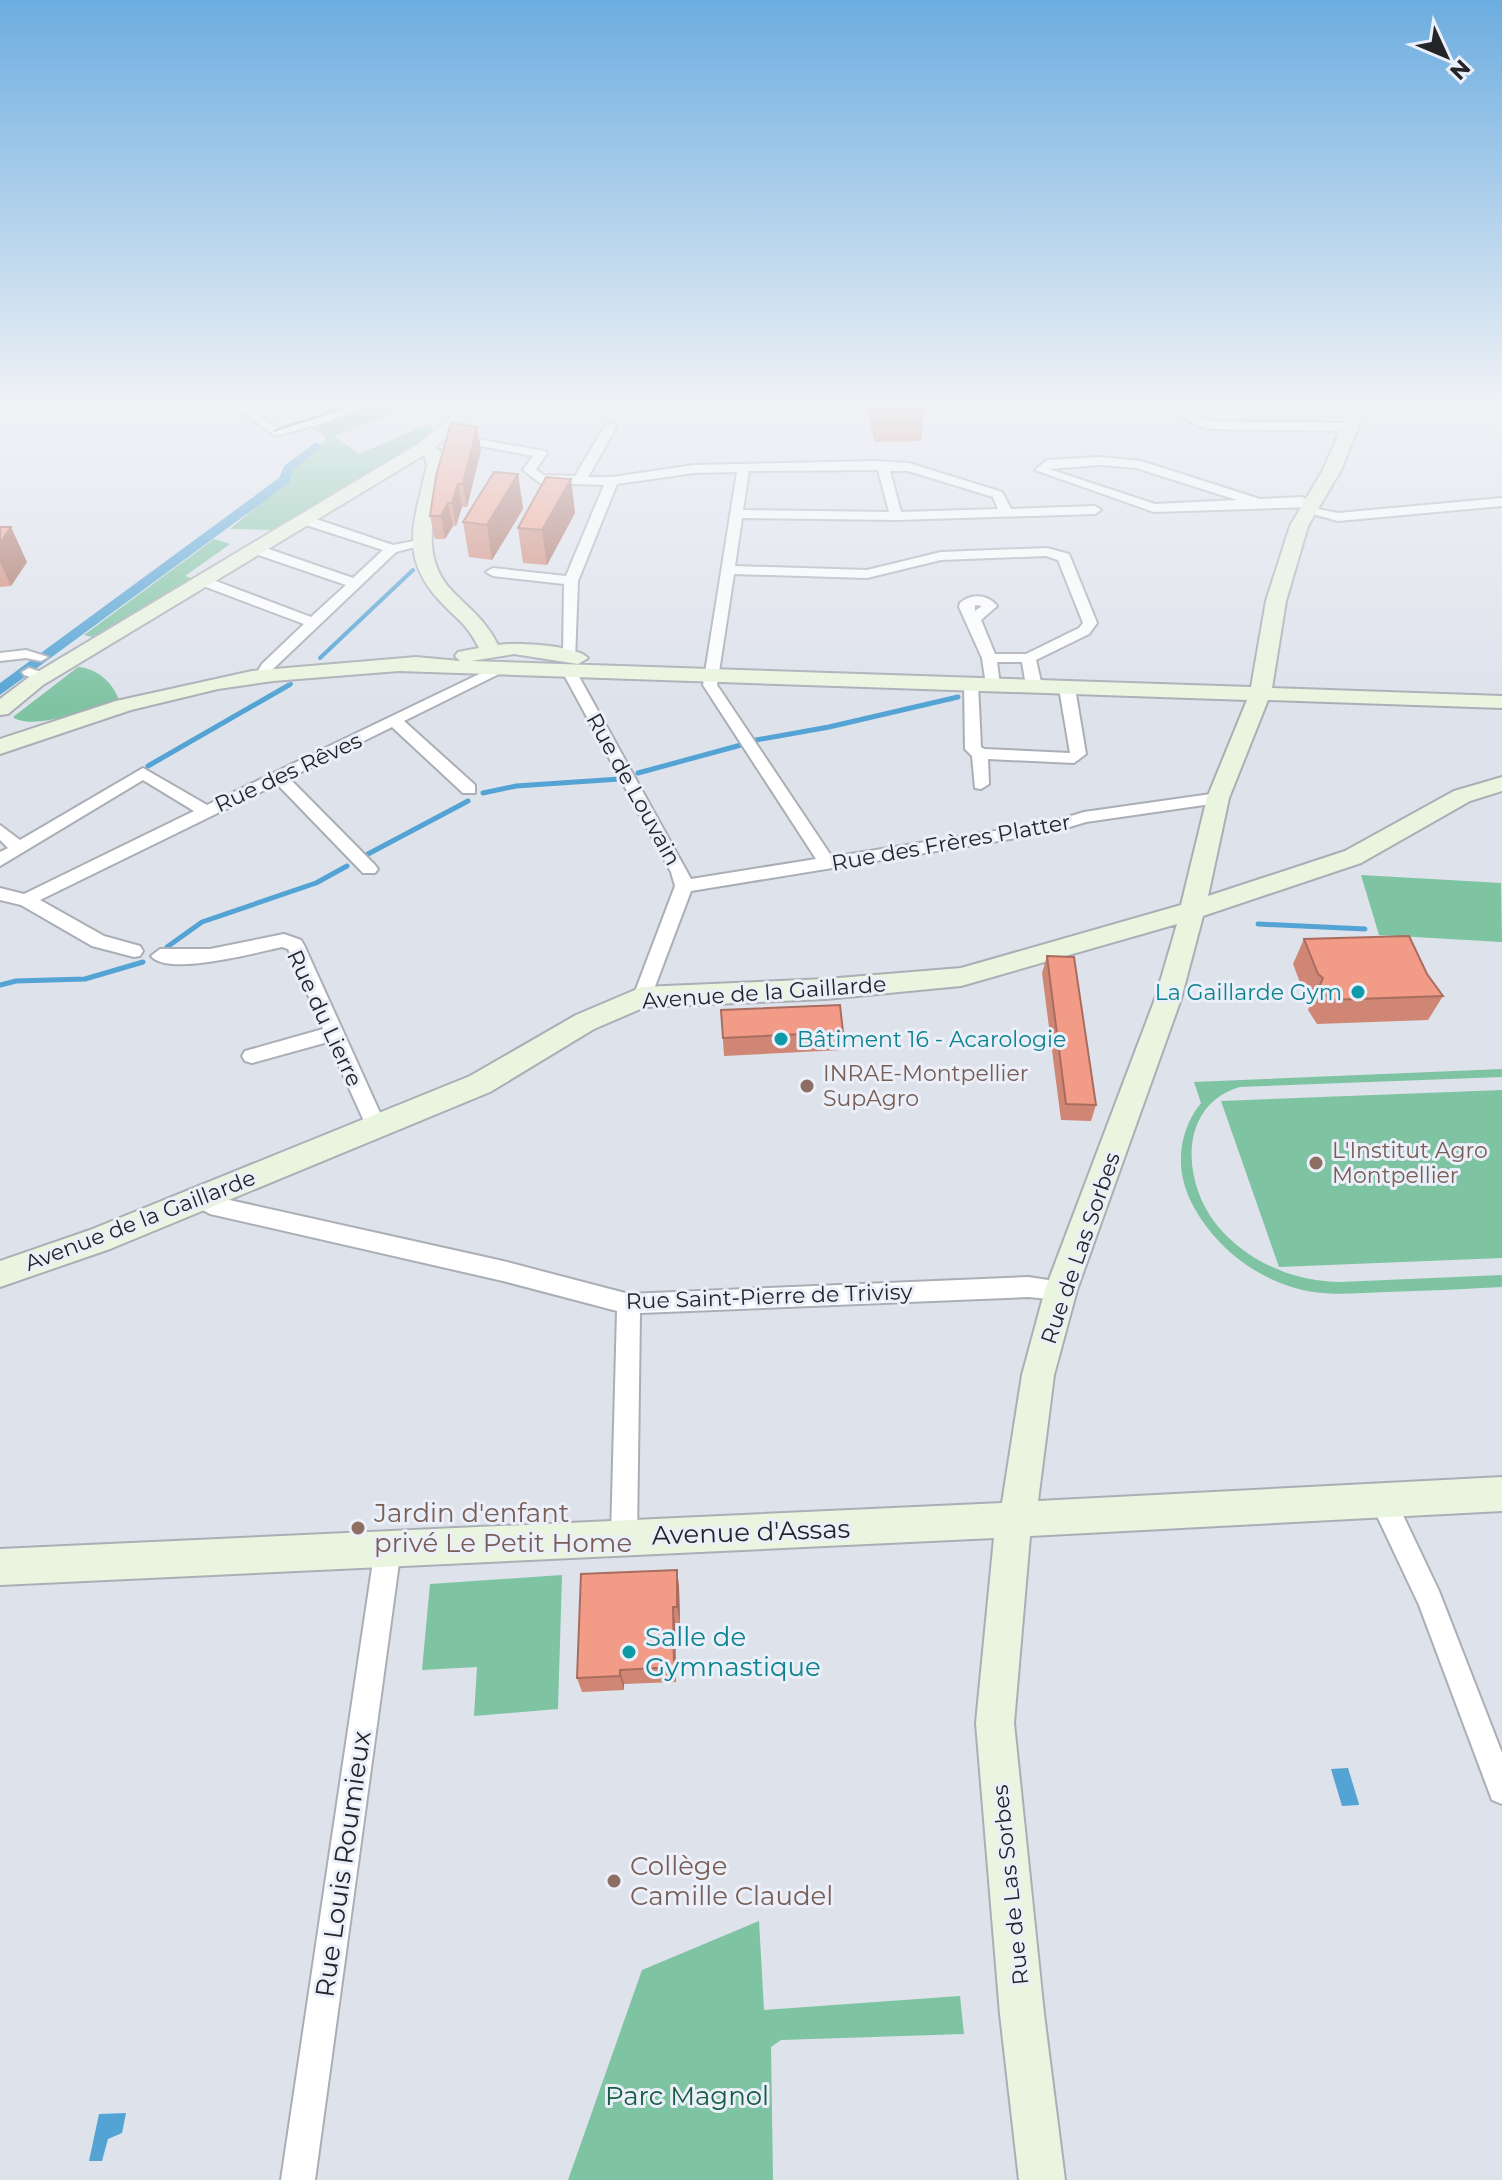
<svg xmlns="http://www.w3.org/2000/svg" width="1502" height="2180" viewBox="0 0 1502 2180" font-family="Montserrat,sans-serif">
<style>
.green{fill:#7ec3a2}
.water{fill:#53a3d4}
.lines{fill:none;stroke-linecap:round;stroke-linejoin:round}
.stream-far1{stroke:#53a3d4;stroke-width:4}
.stream{stroke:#53a3d4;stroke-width:5}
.canal{fill:#53a3d4;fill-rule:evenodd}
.street-casing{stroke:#aaaeb6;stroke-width:4}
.secondary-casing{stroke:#aaaeb6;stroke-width:4}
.street{fill:#fff;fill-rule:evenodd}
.secondary{fill:#eaf5df;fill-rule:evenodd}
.tram{stroke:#5b5d63;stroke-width:2}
.wall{fill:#d08675}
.shaded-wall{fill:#a96d5f}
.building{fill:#f29c88;stroke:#a96d5f;stroke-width:2}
.culture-dot{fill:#0f9aa8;stroke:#ebeff9;stroke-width:3}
.education-dot{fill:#8d6e63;stroke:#ebeff9;stroke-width:3}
.labels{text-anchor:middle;stroke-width:6;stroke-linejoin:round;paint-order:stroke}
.street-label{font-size:22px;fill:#242529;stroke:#ebeff9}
.culture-label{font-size:22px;fill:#0d838f;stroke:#ebeff9;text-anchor:end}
.education-label{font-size:22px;fill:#785e54;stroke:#ebeff9;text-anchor:start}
.near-education-label{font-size:26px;fill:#785e54;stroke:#ebeff9;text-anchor:start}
.near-street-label{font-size:26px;fill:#242529;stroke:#ebeff9}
.near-culture-label{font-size:26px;fill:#0d838f;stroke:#ebeff9;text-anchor:start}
.near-park-label{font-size:26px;fill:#175d42;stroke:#ebeff9}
</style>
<rect width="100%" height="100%" fill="#dee2eb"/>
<path class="green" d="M376,403L382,409L401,410L335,436L359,454L428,424L436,431L276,530L230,529L292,477V468L327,438L310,427Z
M214,539L230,544L185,576L196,580L92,637L84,635Z
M78,667C97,668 113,683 119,700C95,707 33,732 13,717Z
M1361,875L1501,883L1502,942L1379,935Z
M1502,1069V1077L1240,1087C1178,1105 1182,1181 1216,1224C1247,1262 1292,1281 1340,1282L1502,1275V1287C1463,1289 1425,1291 1386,1292C1357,1293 1324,1297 1295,1288C1249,1275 1207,1239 1188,1195C1175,1164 1180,1129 1201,1103L1194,1082Z
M1502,1090V1258L1279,1267L1221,1101Z
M562,1575L558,1709L474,1716L477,1667L422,1670L430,1584Z
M759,1921L764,2010L960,1996L964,2034L781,2040L771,2047L773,2180H568L642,1970Z"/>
<path class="water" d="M1348,1768L1359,1804V1805L1342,1806L1331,1769Z
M126,2113L122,2133L108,2139L102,2161H89L99,2114Z"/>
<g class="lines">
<path class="stream-far1" d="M320,658L413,570
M286,687L291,684"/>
<path class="stream" d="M756,740L829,727L958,697
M148,766L289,685
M638,773L741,745
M483,793L516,786L620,779
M368,854L468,801
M1258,924L1365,929
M167,947L202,922L316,883L347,866
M0,985L16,981L85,979L143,962"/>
<path class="canal" d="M316,442L322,446L294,470L289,483L0,695V683L279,478L284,466Z"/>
<g class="street-casing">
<path id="street" d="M0,401H8L0,405Z
M226,401H240L278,428L316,419L360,401H376L324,423L276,436Z
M1165,401H1178L1209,421L1348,423L1354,427L1348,431L1207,429L1191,422Z
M611,422L617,426L588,477H612L694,465L873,461L909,463L1002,492L1011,509L1095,506L1101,510L1095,514L896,520L742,518L735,566L867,570L941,552L1047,548L1069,554L1097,623L1089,634L1036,660L1042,686L1039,689H1029L1026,686L1022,662H997L1000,685L993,689L986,685L982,658L959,607L960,603C971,593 988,594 997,606L981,620L995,654H1026L1079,628L1083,623L1058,560L1046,556L941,560L867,578L734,574L717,685L832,857L1051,822L1084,812L1218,793L1226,798L1218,803L1086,822L1053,832L691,891L651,997L649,1002H635L633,997L675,886L671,872L563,673L565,670H575L577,673L691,879L816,859L703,685L737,472L694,473L617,484L578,581L575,659L570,660L563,656L564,584L493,576L486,572L493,568L566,576L604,485L540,483L523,470L533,456L449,440V434L545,451L547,454L536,469L543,475L575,476L605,426ZM878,470L889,512L743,510L749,471ZM890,471H908L993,497L998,509L901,512ZM975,605L982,606L975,611Z
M1100,457L1141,461L1260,499L1301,497L1318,503L1312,507L1154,512L1035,470L1047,460ZM1100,465L1136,468L1237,500L1155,504L1049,469Z
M1502,498V506L1338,521L1302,511L1308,507L1338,513Z
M300,517H310L393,545L419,540L426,544L396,552L273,669L267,679H257L255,676L262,664L304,624L198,584V578H208L311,617L346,585L250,552V546H260L353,578L383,550L300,523Z
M26,650L48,657L41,661L26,658L0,661V653Z
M498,665L505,669L503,672L404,721L475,785V793H463L392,727L289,778L375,865L378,869L375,873H363L277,784L40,900L104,936L140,946L143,951L140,956L134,957L92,946L21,905L0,900V888L24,894L194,811L143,780L0,866V852L8,848L0,840V825L20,840L143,768L207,805Z
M29,668L51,675L53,678L46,682L24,675L22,672Z
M971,680L978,684L981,747L984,749L1070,753L1059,688L1067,683L1075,688L1086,754L1074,763L988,759L989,784L981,789L975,788L972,756L965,749L964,684Z
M284,934L301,940L304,945L386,1126L383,1132H369L328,1042L252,1063L245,1061L242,1056L245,1051L323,1029L288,949L282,947C258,952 167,977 151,956L160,949H210Z
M202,1190L216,1197L503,1261L629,1294L1028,1277L1069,1283L1072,1290L1069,1297L1061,1300L1028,1297L640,1313L637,1537L633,1546L624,1550L615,1546L611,1537L617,1311L503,1281L210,1214L194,1205L191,1199L194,1193Z
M1382,1487L1391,1490L1439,1591L1502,1753V1804L1492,1800L1419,1605L1369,1499L1373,1490Z
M388,1535L397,1539L401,1548L315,2180H281L375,1548L379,1539Z"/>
</g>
<g class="secondary-casing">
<path id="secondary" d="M456,401H472L459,429L435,447L443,454L445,465C436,510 416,555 454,593C472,611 486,621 498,645C516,642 576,645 588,658L578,664L514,654L471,661L1251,687L1266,601L1290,526L1323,470L1353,401H1369L1341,470L1308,526L1286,601L1272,688L1502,696V708L1268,700L1229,798L1208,896L1345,851L1454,791L1502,777V791L1470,801L1361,863L1203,916L1181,999L1077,1290L1054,1375L1038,1501L1502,1477V1511L1030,1536L1014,1723L1044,2014L1065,2180H1019L1000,2014L976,1723L994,1538L0,1585V1549L1002,1503L1022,1375L1045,1290L1155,999L1177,924L961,986L826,999L645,1007L594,1029L490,1092L110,1249L0,1287V1261L90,1230L470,1076L576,1015L642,987L826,979L961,968L1181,905L1207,798L1247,700L399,671L273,681L218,689L131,710L0,754V739L116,701L252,671L416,657L460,661L455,656L458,652L479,648C465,621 458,621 439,600C397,554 416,518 427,465L424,455L43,685L8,714L0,715V699L29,677L418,444L446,422Z"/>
</g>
<use href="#street" class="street"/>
<use href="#secondary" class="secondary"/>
<path class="tram" d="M274,431L363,401"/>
</g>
<path class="wall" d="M870,401H922L924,408L921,441L874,442L869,415Z
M1496,401H1502V406L1494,404Z
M477,427L481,450L467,507H462L456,526H453L445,539H435L430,516Z
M518,474L523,509L492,560L469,557L463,522Z
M571,479L575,513L547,565L523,563L518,528Z
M0,527L27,562L11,586L0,587Z
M1304,939L1427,974L1443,996L1428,1020L1317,1024L1308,1010L1311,1003L1306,998L1293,964Z
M1047,956L1096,1105L1091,1121L1061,1120L1042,973Z
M721,1010L843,1032L841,1050L724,1056Z
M677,1570L679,1587L680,1623H675L676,1682L624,1684V1690L582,1692L577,1678Z"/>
<path class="shaded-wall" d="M477,427L481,450L467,507L463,484Z
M518,474L523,509L492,560L487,525Z
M571,479L575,513L547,565L542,530Z
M458,484L462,507L456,526L452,503Z
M448,503L453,526L445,539L441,516Z
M11,527L27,562L11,586L0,562V543Z
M677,1570L679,1587L680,1623L677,1607Z
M673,1607L675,1623L676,1682L674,1667Z
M620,1670L624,1684V1690L620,1676Z"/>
<path class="building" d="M875,401H922L924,408H877Z
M451,423L477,427L463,484H458L452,503H448L441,516H430L436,476Z
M494,472L518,474L487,525L463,522Z
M546,477L571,479L542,530L518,528Z
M0,527H11L0,543Z
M1409,936L1427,974L1443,996L1329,1000L1320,985L1323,978L1318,974L1304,939Z
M1047,956L1074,957L1096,1105L1066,1104Z
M840,1005L843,1032L723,1038L721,1010Z
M677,1570V1607H673L674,1667L620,1670V1676L577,1678L581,1574Z"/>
<linearGradient id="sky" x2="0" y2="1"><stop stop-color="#6cade0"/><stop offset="0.57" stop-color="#f0f2f6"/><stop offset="1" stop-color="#f0f2f6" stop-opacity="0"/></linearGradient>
<rect width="1502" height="706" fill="url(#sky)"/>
<g class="culture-dot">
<circle cx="1358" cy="992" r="8"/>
<circle cx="781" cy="1039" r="8"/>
<circle cx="629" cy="1652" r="8"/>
</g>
<g class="education-dot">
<circle cx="807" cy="1086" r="8"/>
<circle cx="1316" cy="1163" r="8"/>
<circle cx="358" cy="1528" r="8"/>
<circle cx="614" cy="1881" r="8"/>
</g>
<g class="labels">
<g class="street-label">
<text transform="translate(288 772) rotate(-25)" y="8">Rue des Rêves</text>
<text transform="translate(634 789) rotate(61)" y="8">Rue de Louvain</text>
<text transform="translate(951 842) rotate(-10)" y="8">Rue des Frères Platter</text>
<text transform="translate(764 992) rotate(-4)" y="8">Avenue de la Gaillarde</text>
<text transform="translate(325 1018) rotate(65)" y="8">Rue du Lierre</text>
<text transform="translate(140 1220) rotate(-21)" y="8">Avenue de la Gaillarde</text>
<text transform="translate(1080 1248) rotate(-71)" y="8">Rue de Las Sorbes</text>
<text transform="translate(769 1296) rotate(-2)" y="8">Rue Saint-Pierre de Trivisy</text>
<text transform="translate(1010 1885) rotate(-96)" y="8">Rue de Las Sorbes</text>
</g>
<g class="culture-label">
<text x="1342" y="1000">La Gaillarde Gym</text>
<text x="797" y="1047" text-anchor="start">Bâtiment 16 - Acarologie</text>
</g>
<g class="education-label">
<text x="823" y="1081">INRAE-Montpellier<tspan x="823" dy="25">SupAgro</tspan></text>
<text x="1332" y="1158">L'Institut Agro<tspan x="1332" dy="25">Montpellier</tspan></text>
</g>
<g class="near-education-label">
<text x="374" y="1522">Jardin d'enfant<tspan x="374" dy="30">privé Le Petit Home</tspan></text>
<text x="630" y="1875">Collège<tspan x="630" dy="30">Camille Claudel</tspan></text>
</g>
<g class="near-street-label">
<text transform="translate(751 1532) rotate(-2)" y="9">Avenue d'Assas</text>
<text transform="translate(343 1864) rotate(-82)" y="9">Rue Louis Roumieux</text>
</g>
<g class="near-culture-label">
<text x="645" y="1646">Salle de<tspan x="645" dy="30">Gymnastique</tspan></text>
</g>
<g class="near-park-label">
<text x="687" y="2105">Parc Magnol</text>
</g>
</g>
<g transform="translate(1446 56) rotate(134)" stroke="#ebeff9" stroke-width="6" paint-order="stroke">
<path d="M0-6L14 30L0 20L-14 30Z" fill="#242529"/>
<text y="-12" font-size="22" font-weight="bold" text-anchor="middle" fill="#242529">N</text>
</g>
</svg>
